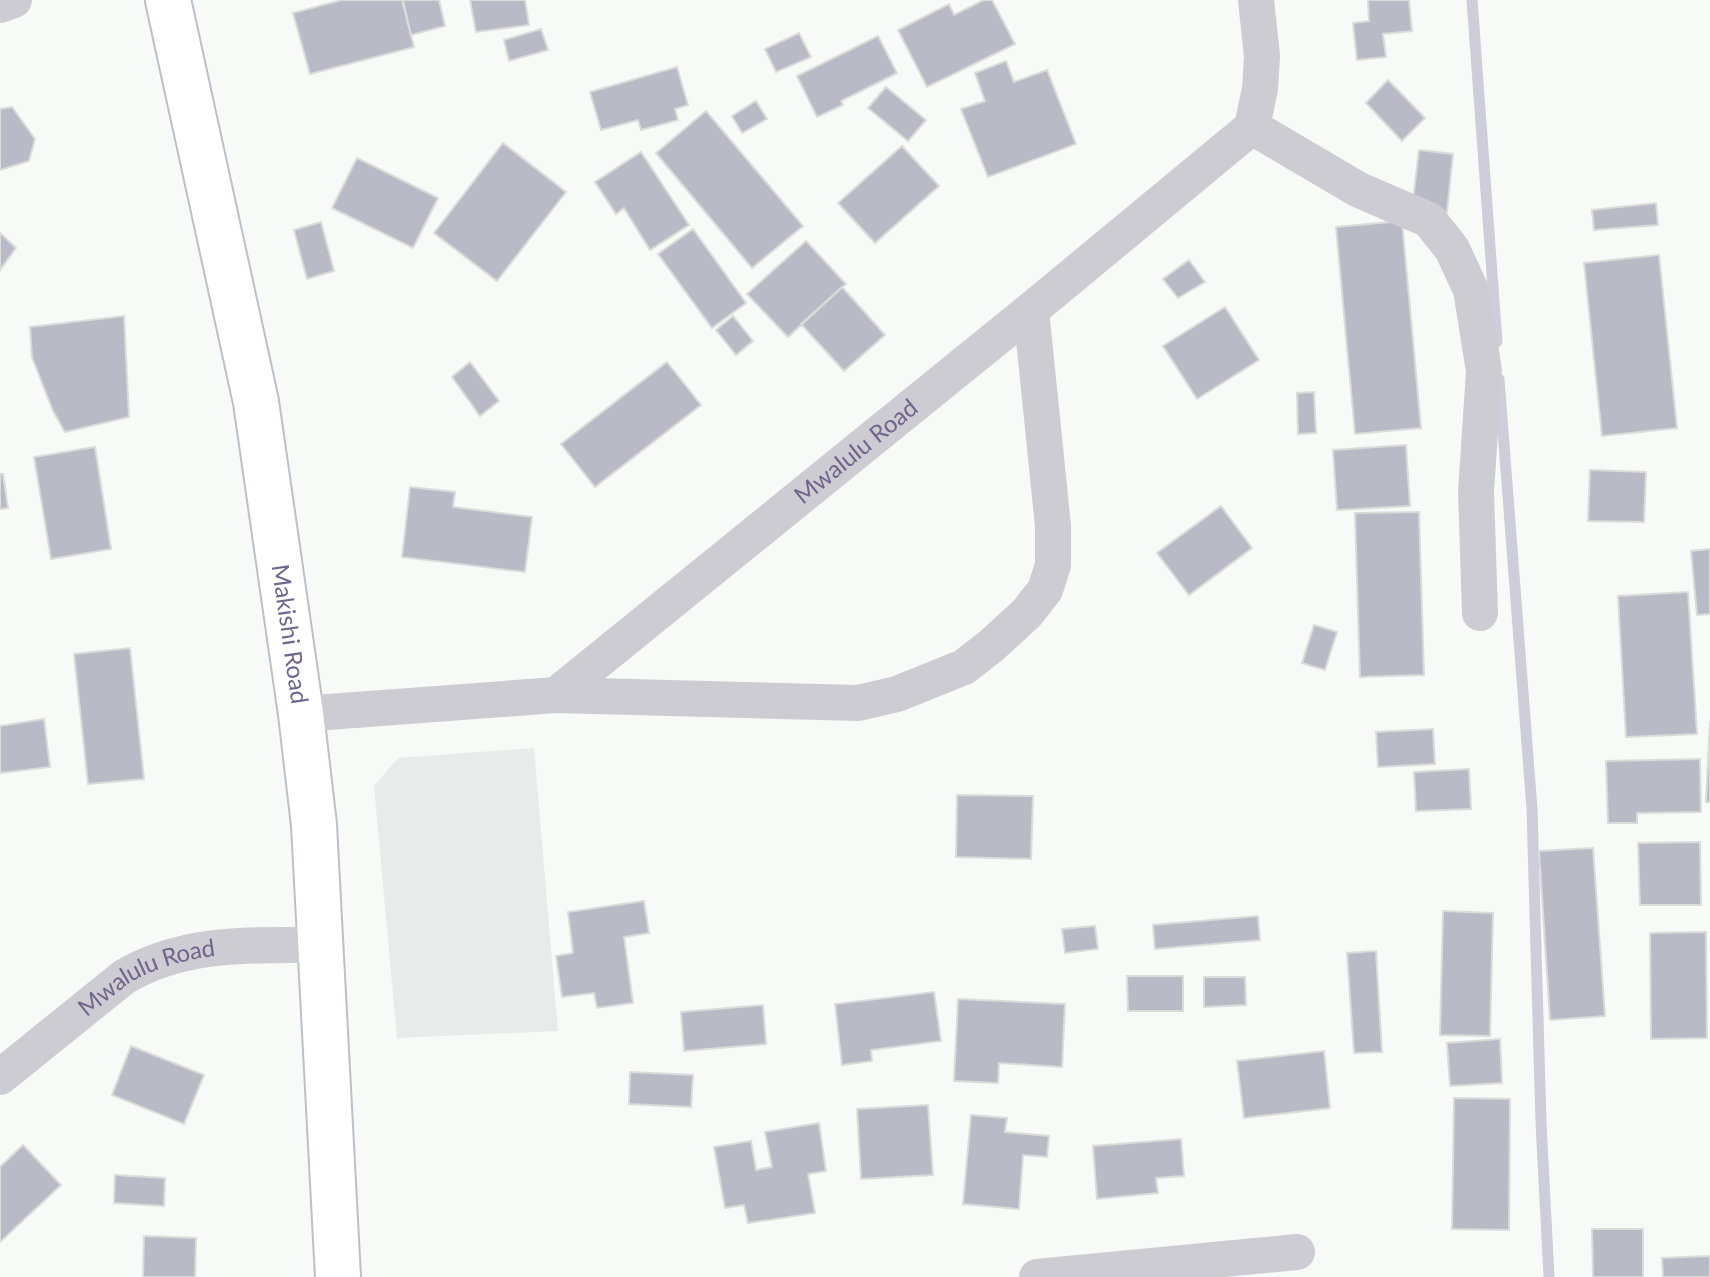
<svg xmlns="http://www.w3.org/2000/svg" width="1710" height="1277" viewBox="0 0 1710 1277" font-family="Lato,sans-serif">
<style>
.built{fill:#e9ebea}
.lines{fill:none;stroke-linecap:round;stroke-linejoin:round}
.stream{stroke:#cecdd9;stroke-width:11}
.building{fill:#bab9c6;stroke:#dadcda;stroke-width:2}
.secondary-casing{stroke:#c0bec8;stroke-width:48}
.minor{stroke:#ceccd3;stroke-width:36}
.secondary{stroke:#fff;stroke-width:44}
.labels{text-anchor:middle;stroke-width:8;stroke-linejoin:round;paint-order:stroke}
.street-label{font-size:24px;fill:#6e668c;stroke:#fff}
</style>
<rect width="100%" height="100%" fill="#f8faf7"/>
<path class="built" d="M534,748L558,1031L397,1038L374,786L398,758Z"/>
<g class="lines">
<path class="stream" d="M1472,0L1497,342
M1499,379L1532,809L1541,1123L1549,1277"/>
</g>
<path class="building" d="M342,0H402L414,47L310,74L293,13Z
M403,0H439L445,26L411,35Z
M403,0H439L445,26L411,35Z
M470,0H525L529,25L476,32Z
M984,0H992L1015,44L927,87L898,30L949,4L954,15Z
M1368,0H1409L1412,31L1383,34L1386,57L1357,60L1353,23L1369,21Z
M541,29L548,50L509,61L504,40Z
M799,33L811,57L776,72L765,49Z
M878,36L897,73L841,101L843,105L817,117L797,76Z
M1006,61L1014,82L1047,70L1076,144L988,177L961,109L985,101L975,73Z
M677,67L688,105L675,109L678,120L641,130L638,120L601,130L590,92Z
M1388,80L1425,118L1402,141L1366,103Z
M886,87L926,120L908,141L868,108Z
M756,101L767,119L742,133L732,116Z
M12,107L35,139L29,161L0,170V109Z
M706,111L803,226L752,268L656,153Z
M503,143L566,192L497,281L434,233Z
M902,146L939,186L875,243L838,203Z
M1419,150L1453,154L1447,212L1412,208Z
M641,152L689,225L650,250L624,208L616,214L595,182Z
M357,158L438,198L413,248L332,208Z
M1656,203L1658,225L1594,230L1592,210Z
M1402,221L1421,428L1355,434L1336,227Z
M321,222L334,271L307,279L294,230Z
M693,229L746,303L712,328L658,254Z
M0,233L16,248L0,270Z
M806,241L846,284L788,337L747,294Z
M1659,255L1677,428L1602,436L1584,263Z
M1189,260L1205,282L1178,298L1163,279Z
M842,287L885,335L844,371L801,324Z
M1225,307L1259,360L1197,399L1163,346Z
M124,316L129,417L65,432L53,411L32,357L30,327Z
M733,316L753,341L736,355L716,330Z
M470,362L499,401L480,416L452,377Z
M667,362L701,405L595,487L561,444Z
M1314,392L1316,433L1298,434L1297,393Z
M1406,445L1410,506L1337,510L1333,450Z
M95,447L111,549L51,559L34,457Z
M1590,470L1646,472L1644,522L1588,521Z
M0,474H3L8,508L0,509Z
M410,487L455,492L453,507L532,517L525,572L402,557Z
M410,487L455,492L453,507L532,517L525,572L402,557Z
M1221,506L1252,548L1189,595L1157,553Z
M1419,512L1424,675L1360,677L1355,513Z
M1710,549V614L1697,615L1691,551Z
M1688,592L1697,734L1626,737L1618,596Z
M1314,625L1337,632L1325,670L1302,663Z
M130,648L144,779L88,784L74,654Z
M44,719L50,767L0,773V726Z
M1710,722V802H1706Z
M1433,729L1435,764L1378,767L1376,732Z
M1700,759L1701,812L1637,813V823H1608L1606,761Z
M1469,769L1471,809L1416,811L1414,772Z
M957,795L1033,796L1031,859L956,857Z
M1700,842L1701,905H1640L1638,843Z
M1593,848L1605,1016L1550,1020L1539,851Z
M644,901L649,933L624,937L633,1003L597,1008L594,993L562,997L556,956L573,953L568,912Z
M1443,911L1493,913L1490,1036L1440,1035Z
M1258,916L1260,940L1155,949L1153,925Z
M1095,926L1098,949L1065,953L1062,929Z
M1706,932L1707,1038L1651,1039L1650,933Z
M1376,951L1382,1052L1354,1053L1347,953Z
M1127,976H1183V1011H1128Z
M1204,977H1245L1246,1005L1204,1007Z
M934,992L941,1041L871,1050L872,1061L842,1065L835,1004Z
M958,999L1065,1004L1062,1067L999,1063L998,1083L954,1081Z
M763,1005L766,1044L684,1051L681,1012Z
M1500,1039L1502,1083L1450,1086L1447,1043Z
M131,1046L204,1075L184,1124L112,1095Z
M1324,1051L1330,1108L1244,1118L1237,1061Z
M630,1072L693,1075L691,1107L629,1104Z
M1454,1098L1510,1099L1509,1230L1452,1229Z
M928,1105L933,1175L861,1179L857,1109Z
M971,1115L1007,1118L1005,1132L1049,1136L1047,1157L1023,1155L1019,1209L963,1204Z
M819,1123L826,1171L808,1174L815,1213L748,1223L744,1205L725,1208L714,1147L751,1141L756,1170L772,1167L765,1132Z
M1181,1139L1184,1176L1156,1178L1158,1193L1097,1199L1093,1146Z
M23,1145L61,1185L0,1242V1167Z
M115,1175L165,1178L164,1206L114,1203Z
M1592,1229H1643V1277H1593Z
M144,1236L196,1238L195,1277H143Z
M1710,1256V1277H1663L1662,1258Z"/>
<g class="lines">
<g class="secondary-casing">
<g id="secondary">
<path id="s3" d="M168,0L256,402L301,714L314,825L338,1277"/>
</g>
</g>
<g class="minor">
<path d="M0,5L14,0"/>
<path d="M1252,127L1359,190L1429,220L1452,249L1471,290L1484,371L1476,492L1480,613"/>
<path d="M556,695L858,703L897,694L964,667L991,646L1027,613L1045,590L1053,565V526L1031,310"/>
<path id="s1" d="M301,714L556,695L1031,310L1252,127L1260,89L1262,56L1256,0"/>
<path id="s2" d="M0,1077L124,977C184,941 253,945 320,945"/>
<path d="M1037,1277L1297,1252"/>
</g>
<use href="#secondary" class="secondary"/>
</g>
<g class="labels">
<g class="street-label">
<text dy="8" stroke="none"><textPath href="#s1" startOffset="642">Mwalulu Road</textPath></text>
<text dy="8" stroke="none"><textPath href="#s3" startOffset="646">Makishi Road</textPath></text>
<text dy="8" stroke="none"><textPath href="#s2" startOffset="180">Mwalulu Road</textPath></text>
</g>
</g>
</svg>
